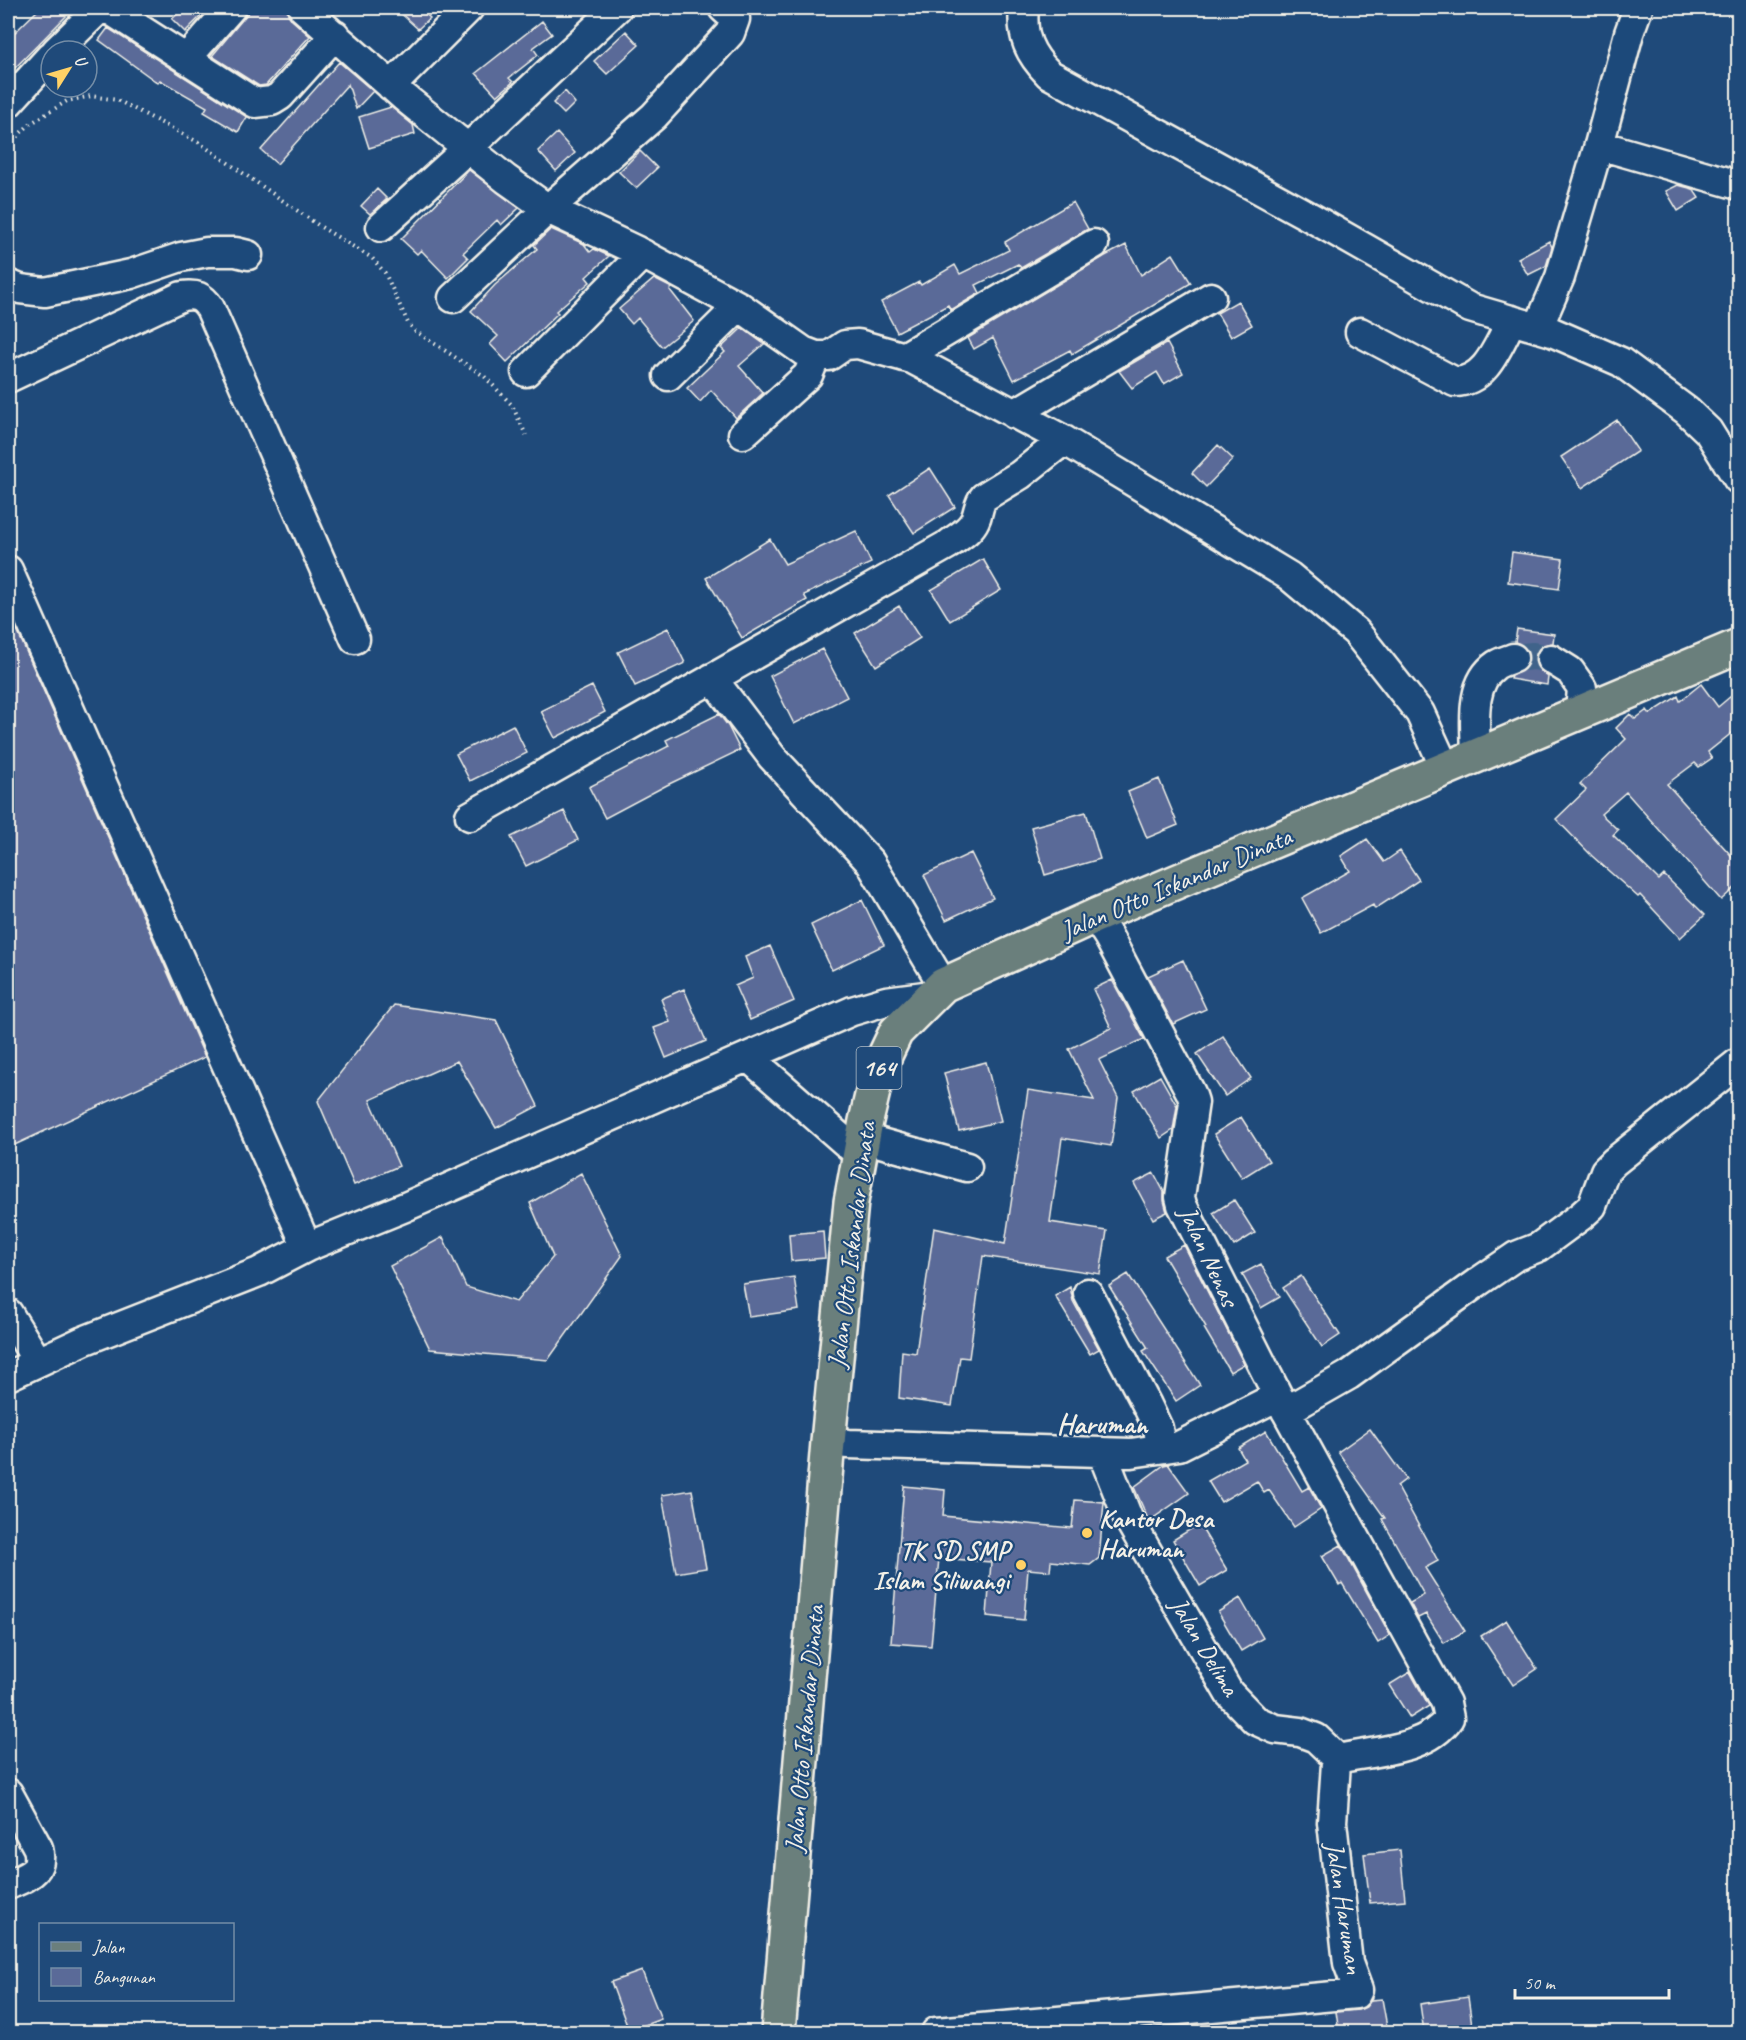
<svg xmlns="http://www.w3.org/2000/svg" width="1746" height="2040" viewBox="0 0 1746 2040" font-family="Caveat,sans-serif">
<style>
.building{fill:#5a6a98;stroke:#f4f1e8;stroke-width:1.5}
.lines{fill:none;stroke-linecap:round;stroke-linejoin:round}
.minor-tunnel{stroke:#3f638a;stroke-width:28;stroke-dasharray:28 14;stroke-linecap:butt}
.minor-casing{stroke:#f4f1e8;stroke-width:33}
.major-casing{stroke:#f4f1e8;stroke-width:38}
.path{stroke:#f4f1e8;stroke-width:4;stroke-dasharray:1.5 4.5;stroke-linecap:butt}
.minor{stroke:#1f4a7a;stroke-width:28}
.major{stroke:#6b7f7c;stroke-width:33}
.poi-dot{fill:#ffd166;stroke:#1f4a7a;stroke-width:2}
.labels{text-anchor:middle;stroke-width:4.5;stroke-linejoin:round;paint-order:stroke}
.shield{fill:#1f4a7a;stroke:#b4bfc7;stroke-width:1.5}
.shield-label{font-size:24px;font-weight:bold;fill:#f4f1e8}
.street-label{font-size:26px;fill:#f4f1e8;stroke:#1f4a7a}
.poi-label{font-size:26px;font-weight:bold;fill:#f4f1e8;stroke:#1f4a7a;text-anchor:start}
.quarter-label{font-size:28px;font-weight:bold;fill:#f4f1e8;stroke:#1f4a7a}
</style>
<rect width="100%" height="100%" fill="#1f4a7a"/>
<filter id="ink" filterUnits="userSpaceOnUse"><feTurbulence type="fractalNoise" baseFrequency=".0167" numOctaves="2"/><feDisplacementMap in="SourceGraphic" scale="12" xChannelSelector="R" yChannelSelector="G"/><feConvolveMatrix kernelMatrix="1 2 1 2 8 2 1 2 1" color-interpolation-filters="sRGB"/></filter>
<g filter="url(#ink)">
<path class="building" d="M40,8H74L8,75V39Z
M184,8H209L185,32L172,19Z
M252,8H287L288,14L292,20L310,36L266,85L259,86L212,56Z
M395,8H419L430,18L418,29Z
M542,21L552,34L533,48L538,55L509,78L513,82L497,96L476,73Z
M108,28L247,117L238,132L204,112L207,107L160,80L158,83L99,40Z
M626,31L639,45L607,74L594,61Z
M339,62L373,91L356,109L348,84L277,164L261,150Z
M565,91L575,103L564,114L553,103Z
M391,107L413,125L415,134L369,148L359,117Z
M557,133L575,153L556,171L538,151Z
M640,151L657,168L636,188L619,172Z
M469,170L519,208L501,225L497,220L463,253L468,258L448,278L421,250L417,254L401,239Z
M1678,185L1693,189L1699,198L1678,211L1666,191Z
M377,189L387,199L370,214L361,206Z
M1073,202L1088,229L1021,268L1018,264L976,285L980,293L951,310L948,305L897,332L881,302L919,282L921,285L955,265L960,274L1009,250L1005,242Z
M551,229L584,244L590,252L594,249L609,256L586,277L590,282L556,311L558,313L507,362L490,344L498,336L471,311L495,285L537,249L534,245Z
M1549,241L1552,247L1546,266L1528,275L1518,258Z
M1126,245L1141,275L1173,254L1191,283L1072,354L1070,350L1014,380L993,338L974,349L968,338L1105,256Z
M654,279L672,288L670,290L694,321L662,347L638,318L632,324L619,309Z
M1238,301L1252,325L1231,337L1217,313Z
M742,328L764,344L739,366L763,393L736,418L711,390L700,402L687,388L725,352L721,348Z
M1167,343L1183,373L1164,384L1157,372L1132,388L1119,371Z
M1617,420L1638,451L1582,488L1561,457Z
M1218,445L1233,459L1206,487L1192,473Z
M930,468L955,507L914,533L889,495Z
M856,531L871,563L804,595L807,600L742,638L706,578L770,539L785,564Z
M1512,552L1563,559L1559,589L1508,582Z
M983,559L1001,590L950,621L931,590Z
M899,606L920,638L876,666L855,633Z
M8,610L205,1057L8,1148Z
M668,628L685,663L635,686L618,652Z
M1517,629L1554,634L1553,643L1543,645L1537,651L1535,658L1537,667L1548,677L1547,685L1510,679L1511,676L1525,669L1529,660V653L1524,646L1515,642Z
M822,649L847,697L794,724L770,676Z
M1701,684L1718,707L1738,690V728L1708,752L1712,758L1699,767L1695,763L1667,784L1738,863V885L1721,900L1626,792L1601,814L1618,830L1613,835L1659,880L1664,875L1705,915L1680,938L1640,895L1638,897L1592,856L1556,819L1586,790L1580,784L1626,739L1616,728L1630,714L1635,719L1647,710L1650,714L1678,696L1680,701Z
M592,686L605,712L555,738L541,711Z
M719,714L728,726L740,750L667,785L605,818L589,787L669,746L666,740Z
M513,725L527,753L470,781L456,754Z
M1159,779L1178,825L1147,838L1128,792Z
M564,811L578,840L526,866L511,837Z
M1086,812L1100,859L1045,875L1031,827Z
M1367,839L1384,862L1400,851L1419,880L1375,909L1373,905L1321,933L1302,898L1350,871L1341,856Z
M971,853L993,898L946,920L924,875Z
M862,900L884,945L832,970L811,925Z
M770,946L794,1001L750,1020L735,986L753,978L745,957Z
M1183,960L1206,1009L1173,1024L1148,976Z
M1112,980L1144,1039L1099,1060L1118,1098L1111,1146L1062,1138L1050,1222L1107,1231L1100,1274L983,1256L969,1358L960,1357L952,1406L899,1398L902,1351L916,1353L934,1228L1005,1244L1028,1090L1094,1100L1069,1049L1111,1028L1093,989Z
M684,989L706,1041L666,1058L654,1028L670,1022L661,999Z
M394,1005L496,1020L538,1106L496,1128L457,1061L370,1100L399,1166L354,1185L318,1101Z
M1223,1036L1251,1078L1225,1096L1197,1054Z
M986,1062L1001,1121L959,1131L944,1073Z
M1160,1076L1177,1106L1173,1130L1161,1138L1134,1091Z
M1241,1117L1269,1161L1242,1178L1214,1134Z
M581,1173L622,1256L548,1360L430,1349L390,1266L443,1237L466,1287L516,1302L553,1257L530,1203Z
M1154,1173L1164,1192V1201L1167,1212L1153,1219L1134,1183Z
M1234,1200L1255,1233L1234,1246L1213,1213Z
M823,1231L825,1258L791,1261L789,1234Z
M1184,1245L1244,1364L1230,1372L1204,1328L1206,1327L1164,1256Z
M1261,1264L1280,1297L1261,1308L1242,1274Z
M1128,1274L1200,1385L1176,1401L1143,1351L1148,1348L1109,1286Z
M1301,1276L1340,1335L1322,1347L1283,1288Z
M794,1277L799,1310L749,1317L743,1284Z
M1070,1287L1073,1301L1099,1349L1090,1354L1055,1296Z
M1370,1429L1406,1479L1397,1486L1438,1561L1425,1568L1465,1631L1444,1643L1426,1614L1418,1618L1410,1603L1424,1595L1382,1519L1385,1518L1338,1452Z
M1266,1431L1302,1491L1309,1487L1321,1509L1294,1527L1269,1490L1264,1493L1257,1481L1221,1502L1208,1481L1245,1460L1238,1448Z
M1168,1464L1189,1493L1152,1519H1148L1134,1487L1164,1465Z
M904,1486L945,1490L943,1516L1072,1528L1075,1500L1104,1502L1099,1558L1090,1565L1051,1561L1050,1571L1028,1569L1024,1620L987,1616L991,1562L939,1558L931,1646L891,1643Z
M692,1490L706,1568L676,1573L662,1495Z
M1199,1524L1227,1570L1200,1586L1173,1540Z
M1341,1545L1390,1635L1378,1643L1342,1583L1339,1585L1322,1556Z
M1240,1598L1263,1638L1241,1651L1218,1612Z
M1506,1620L1537,1669L1513,1685L1481,1636Z
M1410,1672L1429,1706L1410,1718L1389,1685Z
M1400,1850L1405,1900L1370,1903L1364,1854Z
M642,1971L661,2019L629,2031L611,1982Z
M1468,1997L1473,2032H1424L1420,2004Z
M1382,1999L1388,2032H1339L1336,2012L1358,2010L1366,2007L1371,2000Z"/>
<g class="lines">
<path class="minor-tunnel" d="M1513,658L1533,656L1551,659"/>
<g class="minor-casing">
<path id="minor" d="M107,8L255,103L272,101L280,96L335,35
M303,8L404,97L506,179L548,209L637,251L739,306L803,351L816,356H829L845,345L858,344L912,359L1064,440L1289,576L1356,632L1420,713L1446,770
M1024,8C1021,36 1029,54 1049,74L1312,218L1470,308L1552,332L1621,362L1687,411L1708,431L1738,479
M56,51L100,8
M186,59L231,8
M391,86L469,8
M8,103L51,56
M1599,145L1738,185
M381,227L468,148L617,8
M8,284L20,289L45,292L131,274L181,257L207,252H236L248,255
M453,298L548,209L654,116L730,33L735,19L723,8
M1538,328L1560,277L1599,145L1629,33L1638,8
M1360,332L1455,382C1487,381 1498,345 1512,320
M904,357L1094,244
M526,372L643,254
M668,376L739,306
M8,378L182,296C196,294 202,296 210,308L355,639
M1014,414L1211,297
M743,434L808,375L816,356
M8,570L307,1247
M1551,659L1570,671L1582,688L1580,713
M712,678L772,757L870,862L943,985
M1476,757C1476,728 1468,684 1496,665C1501,662 1508,660 1513,658
M470,816L949,544C958,537 970,531 975,520C979,512 978,504 984,497L1020,475L1064,440
M1095,916L1108,936L1191,1093L1194,1102L1180,1197L1182,1205L1278,1396L1446,1703L1449,1718C1427,1751 1372,1751 1338,1759
M748,1057L860,1155
M863,1138L967,1167
M1088,1293L1147,1405L1158,1428L1161,1448
M8,1313L38,1362
M8,1376L83,1341L259,1272L307,1247L405,1207L852,1011L886,1001L932,995
M1286,1411L1349,1375L1478,1282L1516,1256L1539,1247L1581,1216L1592,1206L1605,1171L1614,1162L1738,1063
M828,1442L848,1444L1131,1453L1179,1446L1278,1396
M1102,1452L1128,1518L1229,1693L1255,1720L1275,1729L1300,1732L1316,1738L1338,1759
M8,1793L38,1848C44,1873 27,1876 8,1885
M936,2032L1356,1994L1358,1990L1348,1963L1332,1822L1336,1763L1338,1759"/>
</g>
<g class="major-casing">
<path id="major" d="M778,2032L828,1442L851,1202L866,1121L878,1070L896,1032L943,985L1095,916L1738,646"/>
</g>
<path class="path" d="M8,145L30,124L67,101L91,96L117,100L198,142L321,227L372,258L385,273L408,323L415,331L484,376L512,405L526,435"/>
<use href="#minor" class="minor"/>
<use href="#major" class="major"/>
</g>
</g>
<g class="poi-dot">
<circle cx="1087" cy="1533" r="6"/>
<circle cx="1021" cy="1565" r="6"/>
</g>
<g class="labels">
<rect class="shield" x="856.5" y="1047" width="45" height="42" rx="4.5"/>
<g class="shield-label">
<text x="879" y="1076">164</text>
</g>
<g class="street-label">
<text transform="translate(1176 883) rotate(-23)" y="9">Jalan Otto Iskandar Dinata</text>
<text transform="translate(851 1245) rotate(-83)" y="9">Jalan Otto Iskandar Dinata</text>
<text transform="translate(1209 1256) rotate(65)" y="9">Jalan Nenas</text>
<text transform="translate(1205 1646) rotate(59)" y="9">Jalan Delima</text>
<text transform="translate(804 1729) rotate(-85)" y="9">Jalan Otto Iskandar Dinata</text>
<text transform="translate(1345 1908) rotate(81)" y="9">Jalan Haruman</text>
</g>
<g class="poi-label">
<text x="1099" y="1527">Kantor Desa<tspan x="1099" dy="30">Haruman</tspan></text>
<text x="1009" y="1559" text-anchor="end">TK SD SMP<tspan x="1009" dy="30">Islam Siliwangi</tspan></text>
</g>
<g class="quarter-label">
<text x="1102" y="1433">Haruman</text>
</g>
</g>
<rect width="1746" height="2040" fill="none" stroke="#1f4a7a" stroke-width="30"/>
<rect x="15" y="15" width="1716" height="2010" fill="none" stroke="#f4f1e8" stroke-width="2" filter="url(#ink)"/>
<rect x="39" y="1923" width="195" height="78" fill="#1f4a7a" stroke="#748da6" stroke-width="1.5"/>
<rect x="51" y="1942" width="30" height="9" fill="#6b7f7c" stroke="#748da6" stroke-width="1.5"/>
<text x="93" y="1953" font-size="18" fill="#f4f1e8">Jalan</text>
<rect x="51" y="1968" width="30" height="18" fill="#5a6a98" stroke="#748da6" stroke-width="1.5"/>
<text x="93" y="1983" font-size="18" fill="#f4f1e8">Bangunan</text>
<g transform="translate(69 69) rotate(53)"><circle r="28" fill="#1f4a7a" stroke="#748da6" stroke-width="1.5"/>
<path d="M0-4.5L10 22L0 15L-10 22Z" fill="#ffd166"/>
<text y="-9" font-size="16" font-weight="bold" text-anchor="middle" fill="#f4f1e8">U</text>
</g>
<path d="M1515 1989v9h154v-9" fill="none" stroke="#f4f1e8" stroke-width="3"/>
<text x="1524" y="1989" font-size="18" fill="#f4f1e8" stroke="#1f4a7a" stroke-width="4.5" paint-order="stroke">50 m</text>
</svg>
